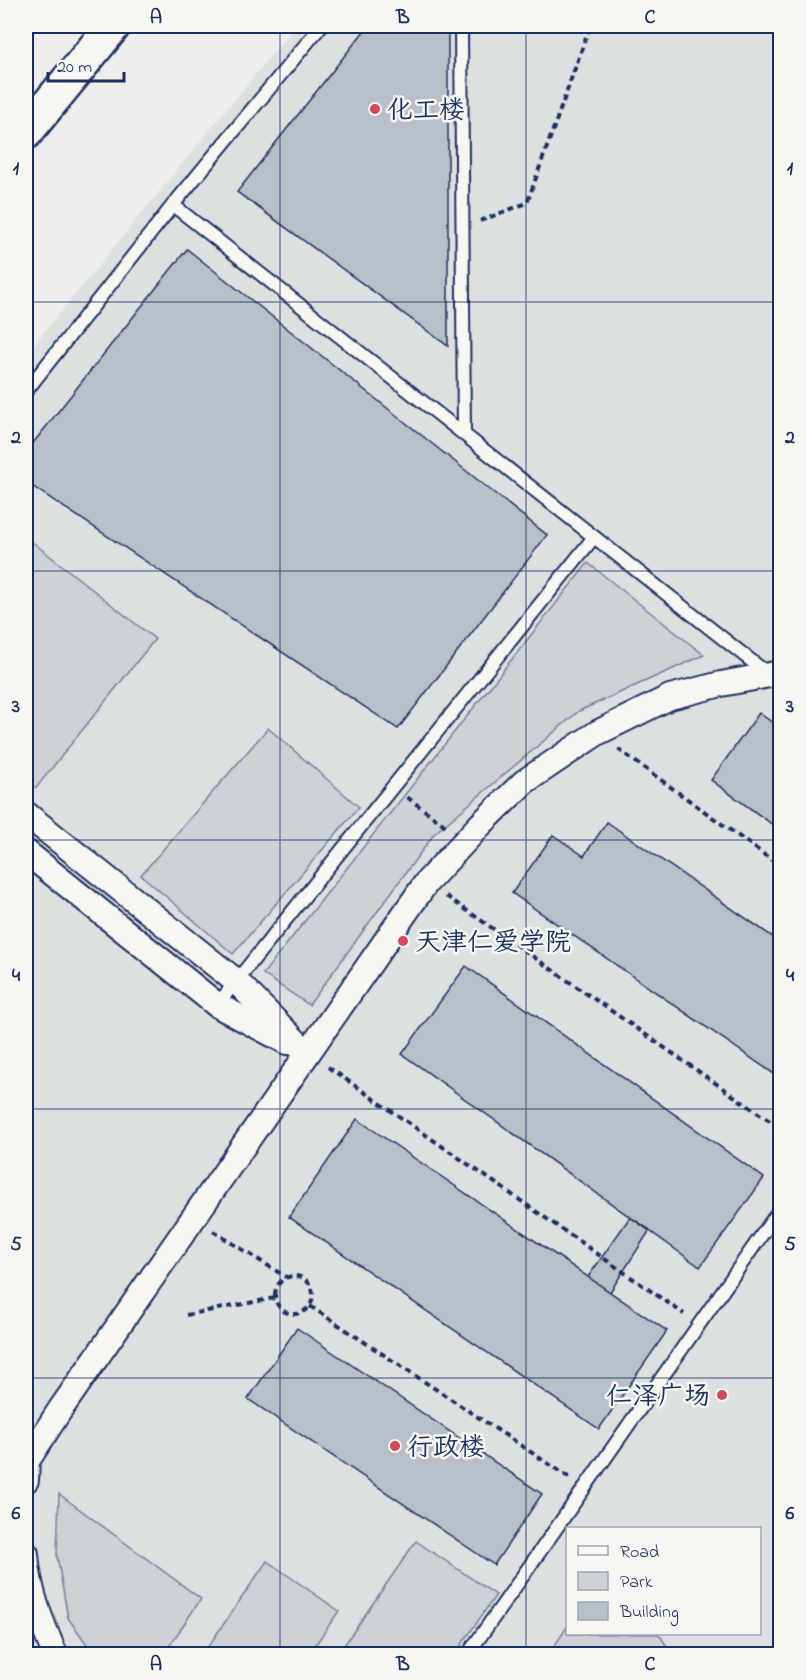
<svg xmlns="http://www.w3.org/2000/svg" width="806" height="1680" viewBox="0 0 806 1680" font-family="'Indie Flower','LXGW WenKai TC',sans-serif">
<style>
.built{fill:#dde0e1;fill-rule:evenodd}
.green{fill:#ced2d7;stroke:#74809a;stroke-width:1.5}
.building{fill:#b9bfc8;stroke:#1b2f5e;stroke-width:1.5}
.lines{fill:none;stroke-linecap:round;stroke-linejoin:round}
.lane-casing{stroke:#1b2f5e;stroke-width:16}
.street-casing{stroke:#1b2f5e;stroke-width:28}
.highway-casing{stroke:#1b2f5e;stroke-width:38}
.path{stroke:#1b2f5e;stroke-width:4;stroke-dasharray:6 4.5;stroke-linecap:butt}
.lane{stroke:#f6f6f2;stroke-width:12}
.street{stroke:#f6f6f2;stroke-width:24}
.highway{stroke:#f6f6f2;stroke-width:33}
.grid{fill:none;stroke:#1b2f5e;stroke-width:1.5;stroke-opacity:0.55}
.poi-dot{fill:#d1495b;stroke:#f6f6f2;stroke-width:2}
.labels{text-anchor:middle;stroke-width:5;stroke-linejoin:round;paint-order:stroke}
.poi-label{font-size:26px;fill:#1b2f5e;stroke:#f6f6f2;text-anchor:start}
.neatline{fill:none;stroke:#1b2f5e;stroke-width:2}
.grid-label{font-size:20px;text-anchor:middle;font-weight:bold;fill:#1b2f5e}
</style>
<rect width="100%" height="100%" fill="#edeeec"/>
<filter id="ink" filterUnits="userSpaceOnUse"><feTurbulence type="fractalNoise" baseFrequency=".0167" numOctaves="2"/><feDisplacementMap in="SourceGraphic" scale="12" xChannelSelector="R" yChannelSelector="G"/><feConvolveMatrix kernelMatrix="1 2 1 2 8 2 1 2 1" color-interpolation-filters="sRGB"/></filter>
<g filter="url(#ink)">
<path class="built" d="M295,26H780V1654H26V354ZM568,1528H760V1634H568Z"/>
<path class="green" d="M26,537L155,639L36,788L26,780Z
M588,563L704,655L579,711L434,834L309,1005L263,974Z
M268,728L359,807L233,954L141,875Z
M59,1494L201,1599L164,1654H94L68,1618L57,1556Z
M416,1541L496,1595L455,1654H338Z
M267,1561L339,1611L309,1654H203Z
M567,1627L568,1634H659L672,1654H549Z"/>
<path class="building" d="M368,26H448V346L237,192Z
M187,249L547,535L398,729L26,482V452Z
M759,713L780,728V830L711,780Z
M607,822L780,942V1078L512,893L553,835L584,856Z
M466,966L764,1178L700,1267L402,1054Z
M357,1119L667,1331L599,1429L289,1217Z
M630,1217L650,1230L610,1292L588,1277Z
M297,1328L542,1494L494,1565L248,1399Z"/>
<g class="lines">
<g class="lane-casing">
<path id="lane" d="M461,26L464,434
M173,205L321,26
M26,391L173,205L768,674
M217,1005L594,537
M468,1654L780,1209"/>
</g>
<g class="street-casing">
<path id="street" d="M26,814L237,982L307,1053
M26,852L217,1005L287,1042
M26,1480L27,1461L60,1410L426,883L481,824L524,782L597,733L670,697L721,684L780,673
M26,1554C28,1589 41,1622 55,1654"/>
</g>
<g class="highway-casing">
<path id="highway" d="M26,132L113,26"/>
</g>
<path class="path" d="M480,221L527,203L590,26
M618,749L780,866
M407,797L447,827
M446,896L780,1128
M328,1067L684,1314
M213,1231L286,1277
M275 1295a19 19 0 1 1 38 0a19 19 0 1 1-38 0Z
M310,1306L570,1478
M186,1315L275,1298"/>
<use href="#lane" class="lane"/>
<use href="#street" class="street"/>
<use href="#highway" class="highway"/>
</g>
</g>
<path class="grid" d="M280,26V1654M526,26V1654M26,302H780M26,571H780M26,840H780M26,1109H780M26,1378H780"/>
<g class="poi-dot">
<circle cx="375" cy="109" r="6"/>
<circle cx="403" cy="941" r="6"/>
<circle cx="722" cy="1395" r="6"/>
<circle cx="395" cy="1446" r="6"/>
</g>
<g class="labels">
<g class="poi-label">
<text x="387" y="118">化工楼</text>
<text x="415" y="950">天津仁爱学院</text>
<text x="710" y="1404" text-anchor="end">仁泽广场</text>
<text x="407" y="1455">行政楼</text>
</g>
</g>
<rect width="806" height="1680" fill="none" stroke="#f6f6f2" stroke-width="66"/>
<rect x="566" y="1527" width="195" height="108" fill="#f6f6f2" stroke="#9ea6b7" stroke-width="1.5"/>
<rect x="578" y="1546" width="30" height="9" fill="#f6f6f2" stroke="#9ea6b7" stroke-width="1.5"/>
<text x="620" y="1557" font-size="18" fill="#1b2f5e">Road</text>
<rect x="578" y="1572" width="30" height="18" fill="#ced2d7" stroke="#9ea6b7" stroke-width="1.5"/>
<text x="620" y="1587" font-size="18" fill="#1b2f5e">Park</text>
<rect x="578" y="1602" width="30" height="18" fill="#b9bfc8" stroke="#9ea6b7" stroke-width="1.5"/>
<text x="620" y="1617" font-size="18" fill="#1b2f5e">Building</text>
<path d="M48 72v9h76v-9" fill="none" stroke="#1b2f5e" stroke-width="3"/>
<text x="57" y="72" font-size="18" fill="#1b2f5e" stroke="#f6f6f2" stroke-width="4.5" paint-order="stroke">20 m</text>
<rect x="33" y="33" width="740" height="1614" class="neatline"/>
<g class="grid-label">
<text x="156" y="23">A</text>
<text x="403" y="23">B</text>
<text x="650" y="23">C</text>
<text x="16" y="174">1</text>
<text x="790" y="174">1</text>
<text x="16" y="443">2</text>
<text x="790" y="443">2</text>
<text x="16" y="712">3</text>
<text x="790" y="712">3</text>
<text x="16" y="981">4</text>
<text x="790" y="981">4</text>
<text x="16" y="1250">5</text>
<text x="790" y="1250">5</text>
<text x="16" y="1519">6</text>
<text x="790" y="1519">6</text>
<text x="156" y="1670">A</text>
<text x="403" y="1670">B</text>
<text x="650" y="1670">C</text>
</g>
</svg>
